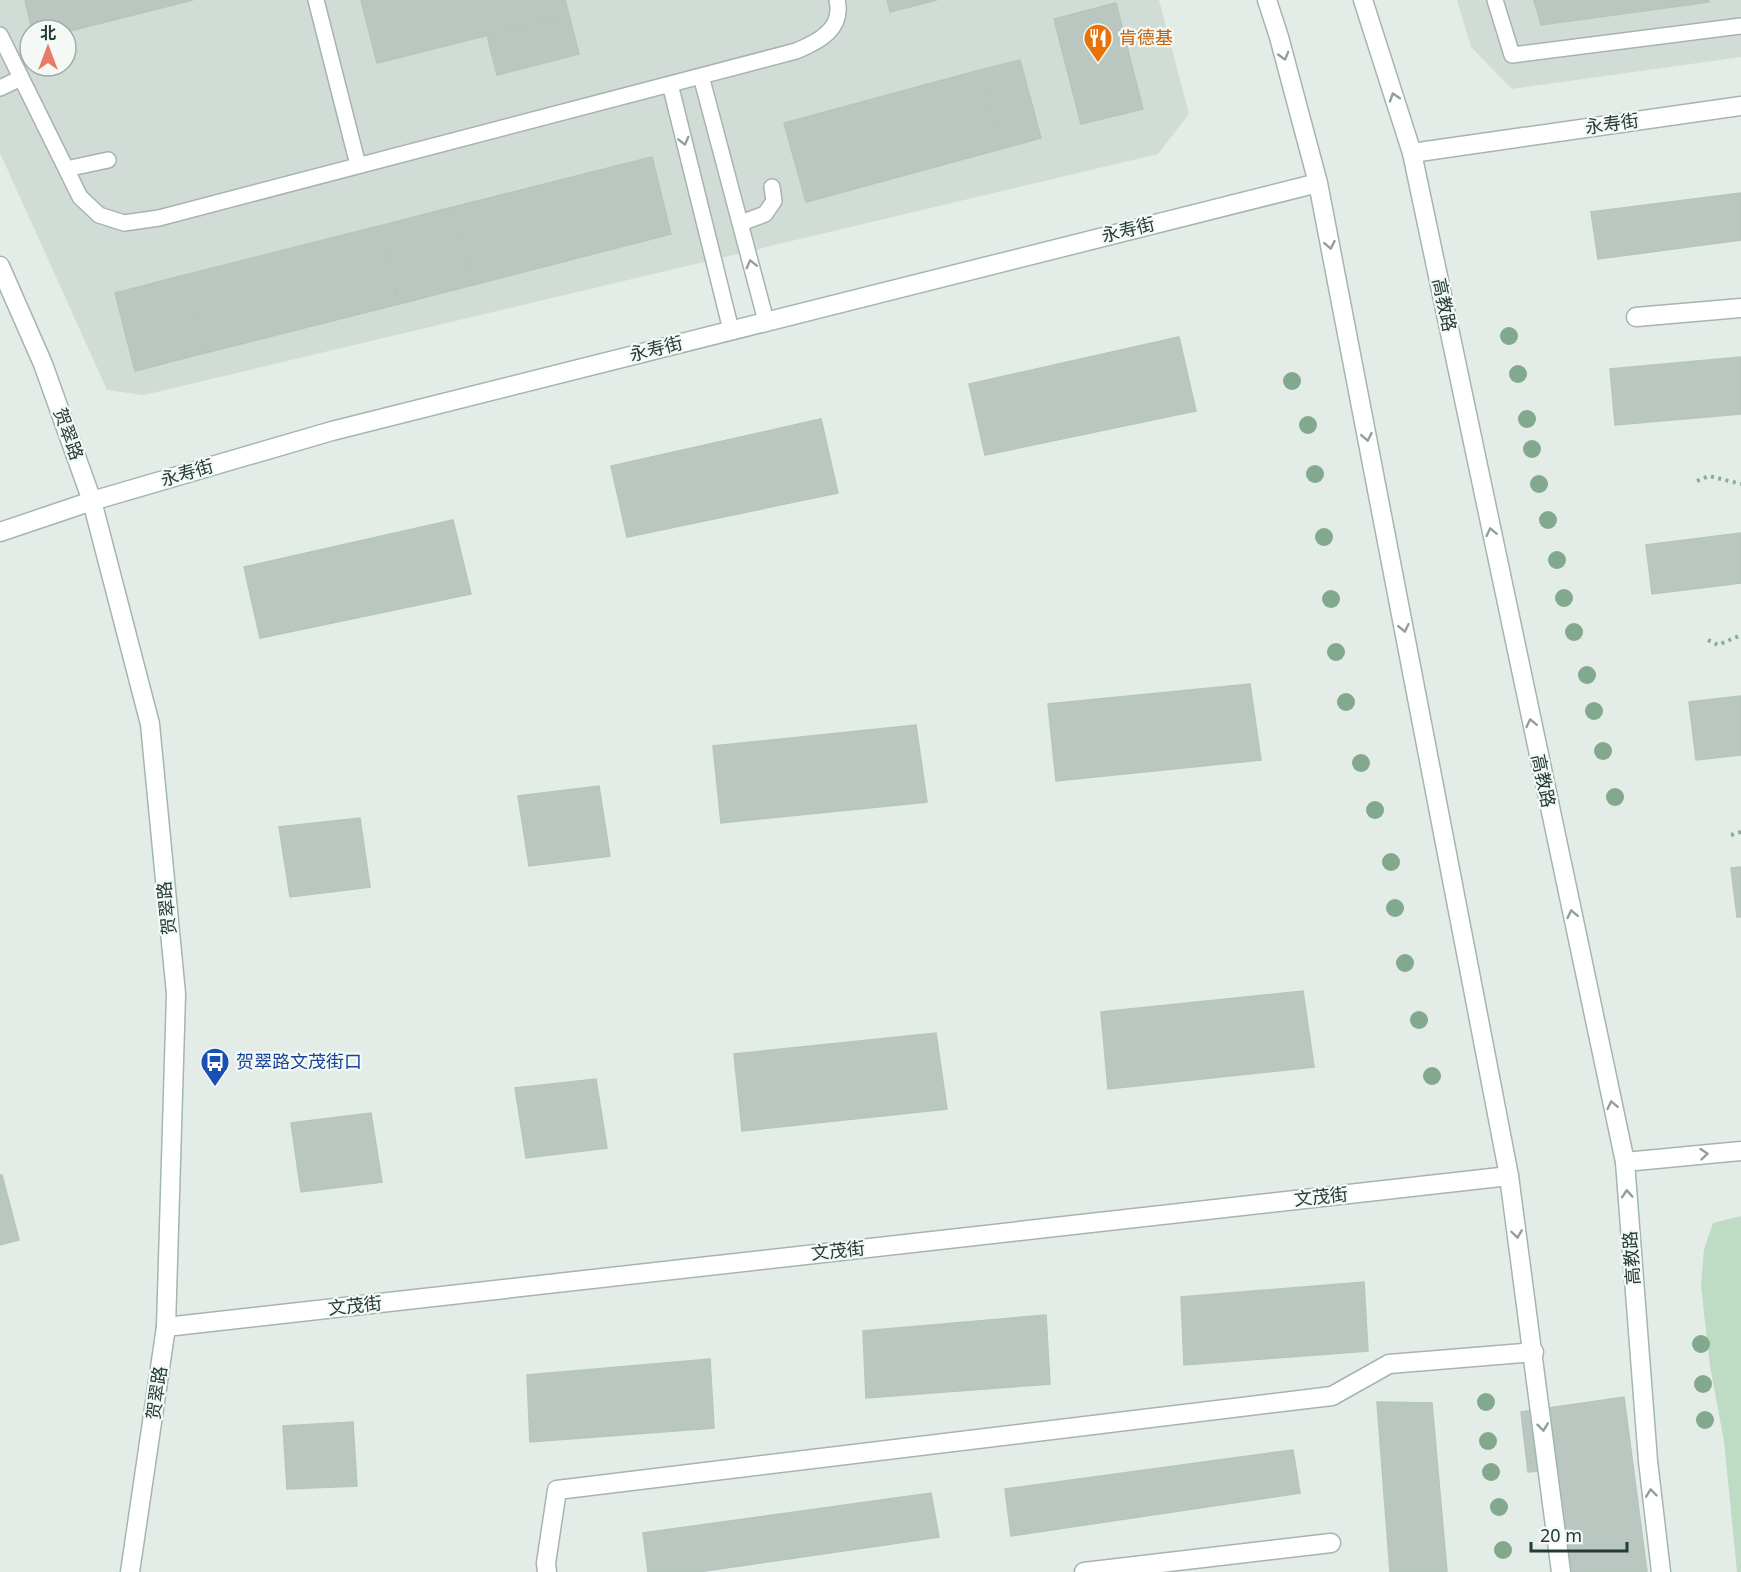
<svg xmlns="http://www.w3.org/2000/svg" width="1741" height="1572" viewBox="0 0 1741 1572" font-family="'Noto Sans','Noto Sans SC',sans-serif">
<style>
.built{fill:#d2dcd6;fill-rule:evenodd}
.green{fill:#bedbc4}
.building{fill:#b9c7c0;stroke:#b6c5be;stroke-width:1.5}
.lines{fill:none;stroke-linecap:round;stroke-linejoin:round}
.lane-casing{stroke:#a7b4ae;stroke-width:18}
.street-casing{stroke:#a7b4ae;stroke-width:21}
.secondary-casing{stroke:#a3b7ae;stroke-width:21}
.path{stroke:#87ad9e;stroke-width:4;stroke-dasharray:3 4.5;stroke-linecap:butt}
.lane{stroke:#fff;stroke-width:15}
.street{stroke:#fff;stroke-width:18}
.secondary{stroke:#fff;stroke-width:18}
.tree{fill:#82a88e}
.oneway{stroke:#929e9a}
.labels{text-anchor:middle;stroke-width:4.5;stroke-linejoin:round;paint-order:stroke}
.food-label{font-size:18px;fill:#c56008;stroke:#f4f9f6;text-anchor:start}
.street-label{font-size:18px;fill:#253c34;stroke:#f4f9f6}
.transit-label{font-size:18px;fill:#164399;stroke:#f4f9f6;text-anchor:start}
</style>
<rect width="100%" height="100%" fill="#e4ece8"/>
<path class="built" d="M0,0H1159L1189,114L1158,154L144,395L107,390L0,153ZM30,30H66V66H30Z
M1457,0H1741V57L1512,89L1471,47Z"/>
<path class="green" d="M1741,1216V1572H1737L1724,1441L1710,1366L1701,1286L1704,1249L1713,1223Z"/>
<path class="building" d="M25,0H193L66,32V30H32Z
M361,0H565L569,15L377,63Z
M887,0H937L890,12Z
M1534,0H1709V2L1541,25Z
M1116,3L1143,109L1081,124L1054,19Z
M569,15L579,54L497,75L487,35Z
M1020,60L1041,138L1001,149L980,70Z
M980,70L1001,149L806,202L784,123Z
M652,157L671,234L473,285L453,207Z
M1741,193V240L1598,259L1591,212Z
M453,207L473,285L399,304L379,226Z
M379,226L399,304L205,353L185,275Z
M185,275L205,353L135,371L115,293Z
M1179,337L1196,411L985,455L969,384Z
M1741,357V414L1615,425L1610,369Z
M821,419L838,493L627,537L611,466Z
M453,520L471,594L260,638L244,567Z
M1741,533V583L1652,594L1646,545Z
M1250,684L1261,760L1056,781L1048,704Z
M1741,696V755L1696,760L1689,702Z
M916,725L927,802L721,823L713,746Z
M599,786L610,856L529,866L518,796Z
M360,818L370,887L290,897L279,827Z
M1741,867V917H1737L1731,868Z
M1303,991L1314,1067L1108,1089L1101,1012Z
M936,1033L947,1109L742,1131L734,1054Z
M596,1079L607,1148L526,1158L515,1088Z
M371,1113L382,1182L301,1192L291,1123Z
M0,1175H2L19,1240L0,1245Z
M1364,1282L1368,1351L1184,1365L1181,1297Z
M1046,1315L1050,1384L866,1398L863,1331Z
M710,1359L714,1428L530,1442L527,1375Z
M1624,1397L1647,1572H1553L1541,1471L1528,1472L1521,1412Z
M1377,1402L1432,1403L1447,1572H1390Z
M353,1422L357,1486L287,1489L283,1426Z
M1293,1450L1300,1493L1011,1536L1005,1489Z
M931,1493L939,1537L698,1572H648L643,1533Z"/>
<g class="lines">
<g class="lane-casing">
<path id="lane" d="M316,0L358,165
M1495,0L1512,55L1741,26
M0,35L80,197L99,215L124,223L159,218L796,51C818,42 844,29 837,0
M701,76L766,321
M670,84L731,330
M0,88L21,78
M66,169L108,160
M741,223L765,214L774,201L772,187"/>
</g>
<g class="street-casing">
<path id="street" d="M1412,153L1741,106
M1636,317L1741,308
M1625,1162L1741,1151
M166,1327L1509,1176
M547,1572L546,1563L557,1490L1332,1396L1389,1364L1534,1352
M1084,1572L1331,1543"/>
</g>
<g class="secondary-casing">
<path id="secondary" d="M1267,0L1279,37L1318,183L1509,1176L1561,1572
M1363,0L1412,153L1625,1162L1648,1461L1661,1572
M0,266L43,364L92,501L150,724L176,994L166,1327L130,1572
M0,532L92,501L332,431L1318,183"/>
</g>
<path class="path" d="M1697,481L1709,476L1741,484
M1708,640L1718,645L1741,635
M1731,835L1741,832"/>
<use href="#lane" class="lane"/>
<use href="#street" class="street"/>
<use href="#secondary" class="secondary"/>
</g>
<g class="tree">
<circle cx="1509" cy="336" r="9"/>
<circle cx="1518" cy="374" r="9"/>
<circle cx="1292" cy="381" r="9"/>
<circle cx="1527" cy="419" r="9"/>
<circle cx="1308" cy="425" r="9"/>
<circle cx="1532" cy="449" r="9"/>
<circle cx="1315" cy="474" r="9"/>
<circle cx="1539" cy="484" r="9"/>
<circle cx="1548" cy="520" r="9"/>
<circle cx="1324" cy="537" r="9"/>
<circle cx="1557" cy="560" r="9"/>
<circle cx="1564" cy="598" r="9"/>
<circle cx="1331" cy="599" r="9"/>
<circle cx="1574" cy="632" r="9"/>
<circle cx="1336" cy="652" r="9"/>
<circle cx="1587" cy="675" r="9"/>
<circle cx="1346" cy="702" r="9"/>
<circle cx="1594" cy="711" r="9"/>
<circle cx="1603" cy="751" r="9"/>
<circle cx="1361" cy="763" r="9"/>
<circle cx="1615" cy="797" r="9"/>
<circle cx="1375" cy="810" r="9"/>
<circle cx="1391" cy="862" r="9"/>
<circle cx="1395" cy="908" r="9"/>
<circle cx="1405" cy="963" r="9"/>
<circle cx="1419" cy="1020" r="9"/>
<circle cx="1432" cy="1076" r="9"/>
<circle cx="1701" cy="1344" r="9"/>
<circle cx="1703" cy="1384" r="9"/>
<circle cx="1486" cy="1402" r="9"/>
<circle cx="1705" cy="1420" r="9"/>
<circle cx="1488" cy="1441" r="9"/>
<circle cx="1491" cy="1472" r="9"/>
<circle cx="1499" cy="1507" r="9"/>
<circle cx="1503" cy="1550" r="9"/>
</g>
<defs><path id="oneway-chevron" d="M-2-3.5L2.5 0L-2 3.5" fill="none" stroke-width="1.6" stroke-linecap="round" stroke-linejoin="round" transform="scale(1.5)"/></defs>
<g class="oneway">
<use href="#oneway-chevron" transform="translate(1284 56) rotate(75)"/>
<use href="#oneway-chevron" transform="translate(1394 97) rotate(-108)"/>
<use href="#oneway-chevron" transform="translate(684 141) rotate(76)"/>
<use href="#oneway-chevron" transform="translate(1330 245) rotate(79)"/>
<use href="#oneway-chevron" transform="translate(751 264) rotate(-104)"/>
<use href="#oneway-chevron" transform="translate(1367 437) rotate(79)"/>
<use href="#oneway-chevron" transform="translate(1491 532) rotate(-102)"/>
<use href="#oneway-chevron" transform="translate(1404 628) rotate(79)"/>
<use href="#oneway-chevron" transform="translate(1531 723) rotate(-102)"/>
<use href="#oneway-chevron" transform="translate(1572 914) rotate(-102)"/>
<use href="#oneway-chevron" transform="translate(1612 1105) rotate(-102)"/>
<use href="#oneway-chevron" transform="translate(1704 1154) rotate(-5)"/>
<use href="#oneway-chevron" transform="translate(1627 1194) rotate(-94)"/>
<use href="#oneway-chevron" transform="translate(1517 1234) rotate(82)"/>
<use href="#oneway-chevron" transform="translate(1543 1427) rotate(83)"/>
<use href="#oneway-chevron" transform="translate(1651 1493) rotate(-97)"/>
</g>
<defs>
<g id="restaurant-pin" transform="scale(1.5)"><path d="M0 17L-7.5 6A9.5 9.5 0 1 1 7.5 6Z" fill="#e8710a" stroke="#f4f9f6"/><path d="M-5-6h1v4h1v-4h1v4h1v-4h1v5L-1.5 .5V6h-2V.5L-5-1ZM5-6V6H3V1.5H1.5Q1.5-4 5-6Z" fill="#fff"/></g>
<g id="bus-pin" transform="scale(1.5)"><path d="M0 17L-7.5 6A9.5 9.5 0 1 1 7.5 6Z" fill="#1a4fb4" stroke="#f4f9f6"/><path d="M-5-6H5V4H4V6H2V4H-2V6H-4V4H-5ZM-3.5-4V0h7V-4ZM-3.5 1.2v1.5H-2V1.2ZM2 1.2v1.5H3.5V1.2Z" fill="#fff"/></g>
</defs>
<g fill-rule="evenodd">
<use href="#restaurant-pin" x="1098" y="38"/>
<use href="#bus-pin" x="215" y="1062"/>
</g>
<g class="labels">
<g class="food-label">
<text x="1119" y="44">肯德基</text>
</g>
<g class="street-label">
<text transform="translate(1612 124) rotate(-8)" y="6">永寿街</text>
<text transform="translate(1128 230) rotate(-14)" y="6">永寿街</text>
<text transform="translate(1444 305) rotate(78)" y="6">高教路</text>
<text transform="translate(656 349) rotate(-14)" y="6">永寿街</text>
<text transform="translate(68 434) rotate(70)" y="6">贺翠路</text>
<text transform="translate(187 473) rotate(-16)" y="6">永寿街</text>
<text transform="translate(1543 781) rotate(78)" y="6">高教路</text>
<text transform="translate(167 908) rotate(-96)" y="6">贺翠路</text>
<text transform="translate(1321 1197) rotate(-6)" y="6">文茂街</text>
<text transform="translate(838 1251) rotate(-6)" y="6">文茂街</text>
<text transform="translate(1632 1258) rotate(-94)" y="6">高教路</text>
<text transform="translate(355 1306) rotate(-6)" y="6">文茂街</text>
<text transform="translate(157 1393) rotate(-82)" y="6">贺翠路</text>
</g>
<g class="transit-label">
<text x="236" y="1068">贺翠路文茂街口</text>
</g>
</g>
<g transform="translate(48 48)"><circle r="28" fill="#f4f9f6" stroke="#a1ada8" stroke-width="1.5"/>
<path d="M0-4.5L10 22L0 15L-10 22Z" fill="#e77b67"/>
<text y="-9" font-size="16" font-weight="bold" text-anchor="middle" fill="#253c34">北</text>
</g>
<path d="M1531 1542v9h96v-9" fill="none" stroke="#253c34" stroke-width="3"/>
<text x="1540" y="1542" font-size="18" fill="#253c34" stroke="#f4f9f6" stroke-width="4.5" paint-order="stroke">20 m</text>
</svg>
